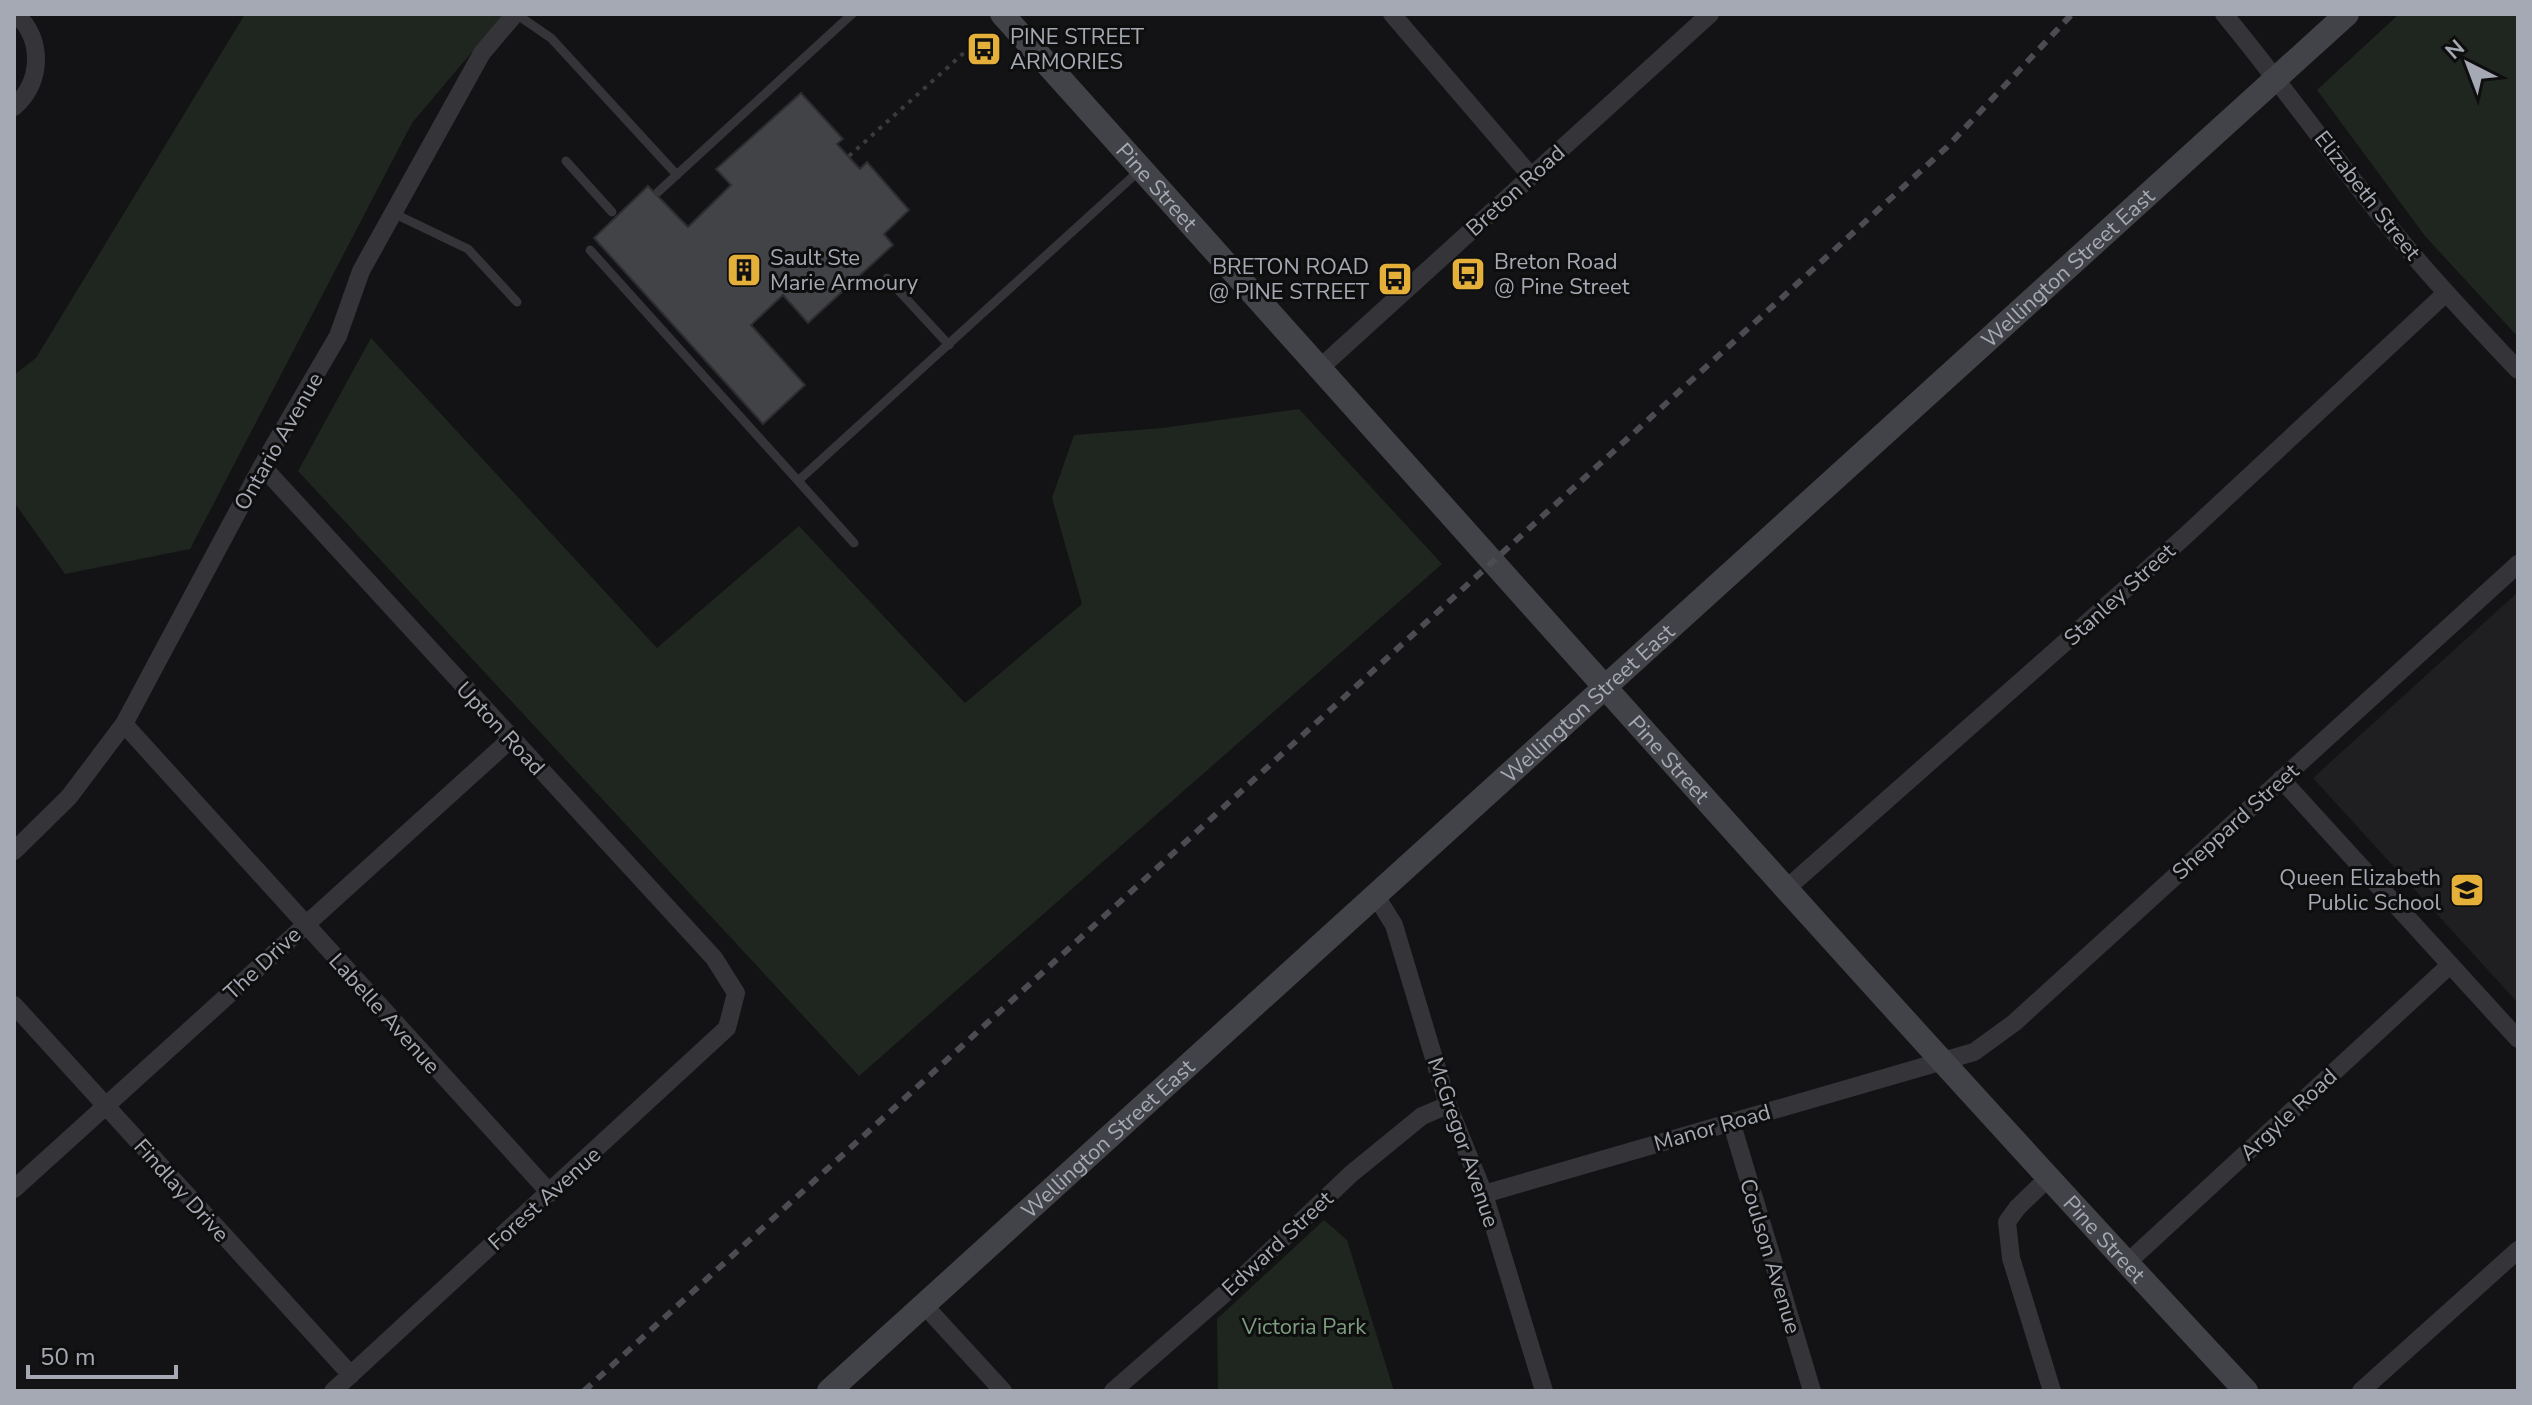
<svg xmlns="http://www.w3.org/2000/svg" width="2532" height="1405" viewBox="0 0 2532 1405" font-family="'Nunito Sans',sans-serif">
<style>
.built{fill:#1f1f21}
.green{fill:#1f2620}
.building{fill:#424347;stroke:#2d2d30;stroke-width:2}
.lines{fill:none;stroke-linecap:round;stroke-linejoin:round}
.path{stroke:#3a3b40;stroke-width:4;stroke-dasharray:4 6;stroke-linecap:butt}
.lane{stroke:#343439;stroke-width:9}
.street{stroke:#343439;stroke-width:18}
.secondary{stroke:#424348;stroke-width:24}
.rail{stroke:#4b4c52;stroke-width:6;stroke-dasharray:10 8;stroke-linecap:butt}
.labels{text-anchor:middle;stroke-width:6;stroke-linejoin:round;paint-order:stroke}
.poi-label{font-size:22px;fill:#a5a9b3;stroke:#0e0e0f;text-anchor:start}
.street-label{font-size:22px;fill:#a5a9b3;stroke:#0e0e0f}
.park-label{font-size:22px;fill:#7d9d80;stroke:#0e0e0f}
</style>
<rect width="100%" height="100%" fill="#131214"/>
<path class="built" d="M2518,592V1003L2313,778Z"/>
<path class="green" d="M245,14H504L412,123L190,549L65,574L14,502V375L36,358Z
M2399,14H2518V337L2425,236L2317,90Z
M371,338L657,648L799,526L965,703L1082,604L1052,498L1074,435L1162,428L1299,409L1442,564L859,1076L298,471Z
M1324,1220L1347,1240L1394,1391H1218L1217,1319Z"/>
<path class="building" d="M801,93L843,139L837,144L860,169L867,162L909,210L884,234L893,245L808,323L783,295L751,325L805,385L763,424L594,238L648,186L688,227L731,185L716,169Z"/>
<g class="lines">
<path class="path" d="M849,156L976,42"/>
<path class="lane" d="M516,14L551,38L677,175
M566,161L612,212
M658,192L852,14
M393,213L468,249L517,302
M590,250L854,543
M887,278L949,345
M799,480L1140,170"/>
<path class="street" d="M1392,14L1530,175
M2224,14C2276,77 2323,142 2373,206C2418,264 2468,317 2518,370
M14,107C42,82 44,40 16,14
M1321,367L1710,14
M262,466L714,958L736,993L727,1028L333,1391
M124,724L550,1193
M2281,779L2518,1039
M14,851L69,797L124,724L262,466L338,336L361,271L482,53L515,14
M1786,889L2183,538L2446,293
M1376,896L1394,925L1448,1105L1484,1194L1544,1391
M14,1005L351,1375
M1731,1121L1812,1391
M2049,1177L2017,1208L2007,1222L2011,1258L2052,1391
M14,1189L511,739
M1484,1194L1974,1052L2014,1023L2518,564
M2127,1263L2450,965
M924,1305L1003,1391
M1113,1391L1231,1288L1351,1174L1422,1116L1448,1105
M2361,1391L2518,1250"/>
<g class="secondary">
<path id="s1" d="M1002,14C1416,473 1824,939 2246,1391"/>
<path id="s2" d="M829,1391L2347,14"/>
</g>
<path class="rail" d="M584,1391L1947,147L2072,14"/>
</g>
<defs>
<g id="bus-square" transform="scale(1.8)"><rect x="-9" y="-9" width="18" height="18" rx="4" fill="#e5b03a" stroke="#0e0e0f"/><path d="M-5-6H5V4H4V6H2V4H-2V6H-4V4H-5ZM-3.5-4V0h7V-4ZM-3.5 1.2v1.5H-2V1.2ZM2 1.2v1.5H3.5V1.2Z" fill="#111"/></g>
<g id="building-square" transform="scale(1.8)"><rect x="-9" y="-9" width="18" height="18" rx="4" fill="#e5b03a" stroke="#0e0e0f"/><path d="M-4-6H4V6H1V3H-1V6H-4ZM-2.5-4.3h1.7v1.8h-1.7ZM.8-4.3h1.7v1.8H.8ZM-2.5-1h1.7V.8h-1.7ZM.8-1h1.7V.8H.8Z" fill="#111"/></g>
<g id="school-square" transform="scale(1.8)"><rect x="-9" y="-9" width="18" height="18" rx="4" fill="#e5b03a" stroke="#0e0e0f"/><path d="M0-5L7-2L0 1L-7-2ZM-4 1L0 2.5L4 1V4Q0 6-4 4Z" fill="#111"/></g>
</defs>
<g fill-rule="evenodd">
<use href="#bus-square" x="984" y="49"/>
<use href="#building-square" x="744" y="270"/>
<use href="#bus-square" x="1468" y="274"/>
<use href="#bus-square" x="1395" y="279"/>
<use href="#school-square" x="2467" y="890"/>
</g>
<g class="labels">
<g class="poi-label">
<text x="1010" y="44">PINE STREET<tspan x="1010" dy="25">ARMORIES</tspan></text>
<text x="770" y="265">Sault Ste<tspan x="770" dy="25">Marie Armoury</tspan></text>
<text x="1494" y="269">Breton Road<tspan x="1494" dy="25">@ Pine Street</tspan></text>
<text x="1369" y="274" text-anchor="end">BRETON ROAD<tspan x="1369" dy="25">@ PINE STREET</tspan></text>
<text x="2441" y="885" text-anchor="end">Queen Elizabeth<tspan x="2441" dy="25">Public School</tspan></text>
</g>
<g class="street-label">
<text dy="8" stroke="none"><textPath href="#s1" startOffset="232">Pine Street</textPath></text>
<text transform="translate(1515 190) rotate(-42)" y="8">Breton Road</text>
<text transform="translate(2368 195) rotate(52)" y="8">Elizabeth Street</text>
<text dy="8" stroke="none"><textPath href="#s2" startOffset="1672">Wellington Street East</textPath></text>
<text transform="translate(278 441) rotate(-60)" y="8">Ontario Avenue</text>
<text transform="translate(2119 594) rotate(-42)" y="8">Stanley Street</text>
<text dy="8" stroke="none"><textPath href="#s2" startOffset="1024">Wellington Street East</textPath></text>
<text transform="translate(501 728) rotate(47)" y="8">Upton Road</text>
<text dy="8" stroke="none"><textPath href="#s1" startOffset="1000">Pine Street</textPath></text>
<text transform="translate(2235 821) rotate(-42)" y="8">Sheppard Street</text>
<text transform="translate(262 963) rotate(-43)" y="8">The Drive</text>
<text transform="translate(385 1013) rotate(48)" y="8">Labelle Avenue</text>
<text transform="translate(2288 1114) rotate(-43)" y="8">Argyle Road</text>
<text transform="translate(1712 1127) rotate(-16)" y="8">Manor Road</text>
<text dy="8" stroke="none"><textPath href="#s2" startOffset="376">Wellington Street East</textPath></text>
<text transform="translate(1464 1142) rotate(71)" y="8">McGregor Avenue</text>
<text transform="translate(182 1190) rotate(48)" y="8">Findlay Drive</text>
<text transform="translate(544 1198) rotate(-42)" y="8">Forest Avenue</text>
<text dy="8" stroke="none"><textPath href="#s1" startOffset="1648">Pine Street</textPath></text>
<text transform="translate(1277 1243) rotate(-43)" y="8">Edward Street</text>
<text transform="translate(1771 1256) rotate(73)" y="8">Coulson Avenue</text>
</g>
<g class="park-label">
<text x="1304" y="1334">Victoria Park</text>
</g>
</g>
<rect width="2532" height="1405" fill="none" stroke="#a5a9b3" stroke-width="32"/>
<g transform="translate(2468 64) rotate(318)" stroke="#0e0e0f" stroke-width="6" paint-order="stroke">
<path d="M0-6L14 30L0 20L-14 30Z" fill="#a5a9b3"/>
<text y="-12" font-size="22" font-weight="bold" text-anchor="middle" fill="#a5a9b3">N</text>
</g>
<path d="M28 1365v12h148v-12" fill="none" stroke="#a5a9b3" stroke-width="4"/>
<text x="40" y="1365" font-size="24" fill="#a5a9b3" stroke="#0e0e0f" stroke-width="6" paint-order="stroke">50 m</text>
</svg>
